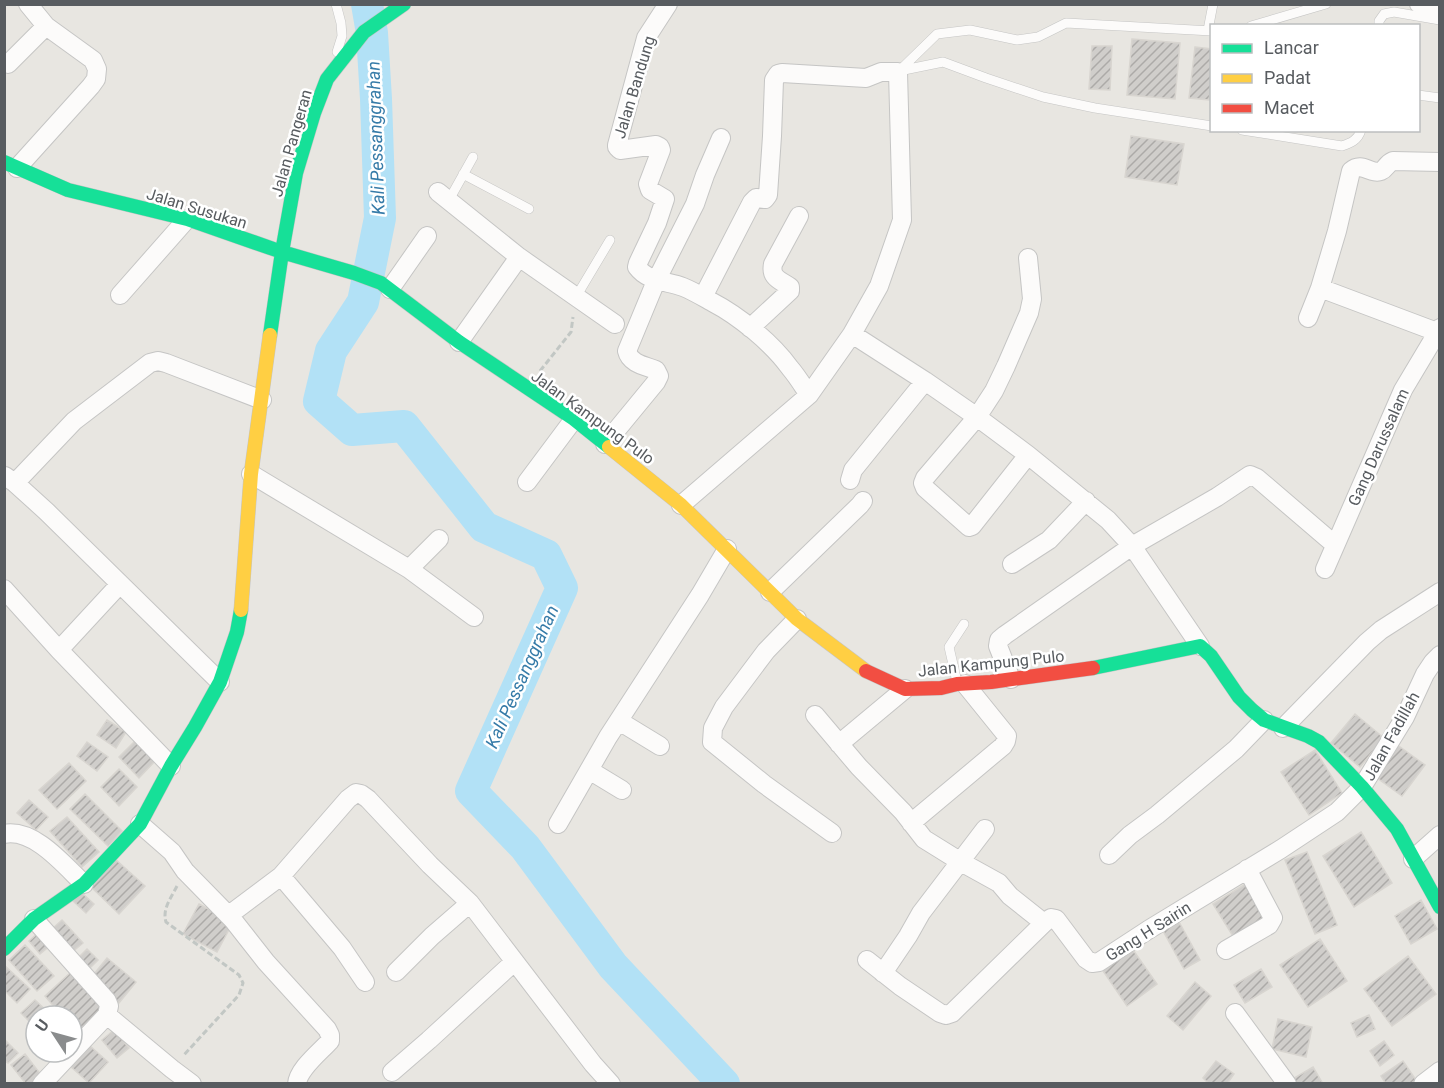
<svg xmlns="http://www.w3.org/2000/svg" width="1444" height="1088" viewBox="0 0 1444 1088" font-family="Roboto,sans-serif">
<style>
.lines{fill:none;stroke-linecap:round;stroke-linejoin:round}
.river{stroke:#b2e1f6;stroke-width:32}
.building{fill:url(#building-hatch);stroke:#d8d5d0;stroke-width:1.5}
.lane-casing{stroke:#c5c5c4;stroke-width:10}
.street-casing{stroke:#c5c5c4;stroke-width:20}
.fast-casing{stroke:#c5c5c5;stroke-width:15}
.slow-casing{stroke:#c5c5c5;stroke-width:15}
.jam-casing{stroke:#c5c5c5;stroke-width:15}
.path{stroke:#c2c7c4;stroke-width:3;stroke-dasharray:6 3;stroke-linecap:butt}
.lane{stroke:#fcfbfa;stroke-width:9}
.street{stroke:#fcfbfa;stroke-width:18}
.fast{stroke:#16e098;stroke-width:14}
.slow{stroke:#ffcf43;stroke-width:14}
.jam{stroke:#f24e42;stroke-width:14}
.labels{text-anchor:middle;stroke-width:5;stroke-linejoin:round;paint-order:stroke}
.street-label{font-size:16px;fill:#585c60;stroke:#fff}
.water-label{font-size:18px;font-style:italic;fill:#367ba8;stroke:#fff}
</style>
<defs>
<pattern id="building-hatch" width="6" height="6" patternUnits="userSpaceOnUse" patternTransform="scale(1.5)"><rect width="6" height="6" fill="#d0cecb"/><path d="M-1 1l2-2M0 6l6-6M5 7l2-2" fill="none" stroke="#acaaa8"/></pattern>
</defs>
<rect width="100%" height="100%" fill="#e8e6e1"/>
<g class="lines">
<path class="river" d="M367,4L372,33L376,99L380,218L363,302L331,351L319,401L352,430L404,426L484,527L546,555L562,588L471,791L525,847L613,966L724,1084"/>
</g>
<path class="building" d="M1132,39L1180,43L1175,99L1127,95Z
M1092,46H1112L1110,90L1089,89Z
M1195,47L1212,49V82L1209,100L1189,98Z
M1131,136L1184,144L1177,185L1125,177Z
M1355,714L1384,738L1360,767L1331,743Z
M107,720L126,732L116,748L97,735Z
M136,740L156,760L139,778L119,757Z
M87,742L108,757L97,771L77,756Z
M1396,744L1425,765L1402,796L1373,775Z
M1315,750L1342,793L1309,815L1281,772Z
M69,763L86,781L57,809L39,790Z
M119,769L137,787L119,806L101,787Z
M85,794L122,831L108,846L70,809Z
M29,800L48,817L36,830L17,813Z
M67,817L99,852L82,867L50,831Z
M1361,832L1392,883L1354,907L1323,856Z
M1307,852L1337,925L1315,934L1285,860Z
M114,858L145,886L119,914L89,885Z
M1247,883L1269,921L1236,941L1213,904Z
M81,892L94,904L86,913L73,901Z
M1421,900L1437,929L1411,944L1395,916Z
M199,904L233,922L217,952L183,934Z
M62,920L83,943L71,953L50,931Z
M1178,920L1200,960L1184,969L1162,929Z
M40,931L51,945L40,954L29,941Z
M1320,939L1347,981L1308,1007L1280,965Z
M25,945L54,976L37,991L9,960Z
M1131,947L1157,984L1127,1006L1101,968Z
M87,949L98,960L86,972L76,960Z
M1408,956L1436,994L1392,1026L1364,989Z
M107,958L136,982L119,1003L90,979Z
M4,965L30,989L17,1003L4,990Z
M1261,969L1272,987L1245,1003L1234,985Z
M71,972L104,1010L78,1033L72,1027V1016H62L45,996Z
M1195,982L1211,996L1183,1030L1167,1016Z
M35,1000L49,1013L46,1016H36V1026L35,1027L21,1013Z
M1369,1015L1375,1029L1357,1037L1351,1023Z
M1278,1019L1312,1027L1306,1057L1272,1049Z
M114,1030L129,1048L117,1058L102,1040Z
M4,1039L18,1053L8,1063L4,1060Z
M1384,1041L1394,1055L1380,1066L1370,1051Z
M89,1045L108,1062L89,1083L70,1066Z
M25,1054L42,1076L32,1084H26L11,1065Z
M1216,1061L1234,1074L1227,1084H1209L1203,1078Z
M1403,1061L1416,1080L1410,1084H1386L1381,1076Z
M1313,1067L1323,1084H1290L1289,1081Z"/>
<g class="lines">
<g class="lane-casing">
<path id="lane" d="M336,4L341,23L342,36L337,52
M1251,26L1326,4
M1379,26V21L1384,14L1394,12L1440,20
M1208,30L1213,4
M899,71L943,62L986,78L1043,97L1095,108L1212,126
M898,72L937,34L970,30L1017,40L1038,37L1066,23L1212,31
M1418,95L1440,98
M1242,130L1342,146C1351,143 1358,140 1361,130
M463,174L529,209
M449,200L473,157
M576,297L610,240
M957,682L949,647L964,624"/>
</g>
<g class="street-casing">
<path id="street" d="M668,4L646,38L617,145V147L620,150L656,145L660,147L661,150L648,184L650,190L665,199L657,223L638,263L637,267C648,282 667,281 683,287C693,291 703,297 712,302C739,316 772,343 790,368C797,376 803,386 809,395
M1419,4L1440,8
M8,64L46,26
M17,168L91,86L96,79L97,69L93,60L46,26L28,4
M438,192L519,257
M390,289L427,236
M120,295L187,219
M1308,318L1320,288
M750,328L790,291V287C780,280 770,278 773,264L799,216
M1437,332L1320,288L1337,231L1351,171C1362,161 1371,175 1381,171C1386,169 1386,164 1393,161L1440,162
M852,334L925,381L977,417L1028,455L1108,520L1132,546L1200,646
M459,342L519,257L615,324
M605,444L656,382L659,376L656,370C646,366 630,364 627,351L656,281L695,204L705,175L721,138
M1028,455L972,526L969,527L925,488L923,483L925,478L977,417L994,391L1006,366L1029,313L1032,299L1028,258
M251,474L409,569L474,617
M5,476L15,483L47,512L220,682
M850,480L853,470L925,381
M527,482L574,419
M15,483L74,421L150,363L158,361L166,363L262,400
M681,505L809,395L852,334L879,286L902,220L898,72H881L866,78L782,73L778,74L774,80L772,136L768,195L765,199L756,198L752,202L703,297
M1012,564L1049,540L1086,501
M409,569L439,539
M1325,569L1403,390L1440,328
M4,589L59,650L171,766
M770,592L860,505L863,501
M797,619L766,651L724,707L713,728L712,742L764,784L832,833
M59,650L120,584
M1011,679L998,646L999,640L1005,635L1132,546L1217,497L1250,475L1257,478L1334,544
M815,715L859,767L903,812L924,839L961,862L999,883L1010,896L1044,923
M619,721L660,746
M1283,728L1367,642L1381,630L1440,592
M839,744L905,689
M589,770L622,790
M911,823L1003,746L1006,741L1007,736L965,684
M140,824L172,852L185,871L233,920L266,962L327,1029L330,1035V1041C320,1052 298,1069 297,1084
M558,824L608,737L700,595L727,549
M4,834C34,828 64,865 84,884
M1109,855L1130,835L1157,815L1236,749L1264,720
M1413,859L1440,835
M281,876L342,948L365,982
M229,915L281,876L348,799L356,793L361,794L368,799L430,865L470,903L593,1064L611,1084
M34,919L107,1001L109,1006L107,1015L42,1084
M1226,950L1269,925L1273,918L1247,869
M867,960L900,986L940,1013L946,1015L952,1013L1044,923L1051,918L1056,919L1086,959L1092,963L1099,962L1148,930L1281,849L1337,812L1362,787L1405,717L1425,674L1433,662L1440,655
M396,972L432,936L470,903
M883,973L908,936L921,913L985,829
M1235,1013L1287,1084
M107,1015L172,1069L192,1084
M392,1072L429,1040L514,962
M1423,1084L1440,1071"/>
</g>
<g class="fast-casing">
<path id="fast" d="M4,162L68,190L187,219L282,252L354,273L381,283L459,342L574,419L609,447
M270,335L282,252L296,173L314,113L327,79L364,32L404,4
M1093,668L1200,646L1211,656L1239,697L1252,710L1264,720L1308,736L1319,742L1362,787L1397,829L1440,907
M4,949L34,919L84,884L140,824L171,766L195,727L220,682L237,632L241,610"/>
</g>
<g class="slow-casing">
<path id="slow" d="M609,447L681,505L797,619L866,671
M241,610L251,474L270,335"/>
</g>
<g class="jam-casing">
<path id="jam" d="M866,671L905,689L941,688L957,684L991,682L1093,668"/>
</g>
<path class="path" d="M540,371L571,332L573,317
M177,886C171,898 162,909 166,922L239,975L243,983L239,995L183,1056"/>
<use href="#lane" class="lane"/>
<use href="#street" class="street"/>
<use href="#fast" class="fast"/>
<use href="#slow" class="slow"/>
<use href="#jam" class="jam"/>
</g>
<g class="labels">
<g class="street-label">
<text transform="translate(634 87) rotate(-73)" y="6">Jalan Bandung</text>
<text transform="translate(291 143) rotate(-74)" y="6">Jalan Pangeran</text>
<text transform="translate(197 208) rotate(17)" y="6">Jalan Susukan</text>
<text transform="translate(593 417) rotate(36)" y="6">Jalan Kampung Pulo</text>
<text transform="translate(1378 447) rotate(-66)" y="6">Gang Darussalam</text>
<text transform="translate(991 663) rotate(-6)" y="6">Jalan Kampung Pulo</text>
<text transform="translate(1391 736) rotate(-61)" y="6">Jalan Fadillah</text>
<text transform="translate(1148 931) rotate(-32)" y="6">Gang H Sairin</text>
</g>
<g class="water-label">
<text transform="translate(376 138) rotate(-92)" y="6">Kali Pessanggrahan</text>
<text transform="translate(522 677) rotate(-66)" y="6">Kali Pessanggrahan</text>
</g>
</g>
<rect width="1444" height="1088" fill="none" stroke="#585c60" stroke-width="12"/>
<rect x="1210" y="24" width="210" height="108" fill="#ffffff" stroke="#bcbebf" stroke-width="1.5"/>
<rect x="1222" y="44" width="30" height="9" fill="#16e098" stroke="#bcbebf" stroke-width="1.5"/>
<text x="1264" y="54" font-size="18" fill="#585c60">Lancar</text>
<rect x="1222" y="74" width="30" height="9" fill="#ffcf43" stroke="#bcbebf" stroke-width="1.5"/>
<text x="1264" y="84" font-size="18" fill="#585c60">Padat</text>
<rect x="1222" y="104" width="30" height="9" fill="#f24e42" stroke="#bcbebf" stroke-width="1.5"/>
<text x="1264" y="114" font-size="18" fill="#585c60">Macet</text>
<g transform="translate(54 1034) rotate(306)"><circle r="28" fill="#ffffff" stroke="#bcbebf" stroke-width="1.5"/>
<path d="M0-4.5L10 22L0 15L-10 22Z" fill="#8a8c8d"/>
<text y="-9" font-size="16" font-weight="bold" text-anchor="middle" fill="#585c60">U</text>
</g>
</svg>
